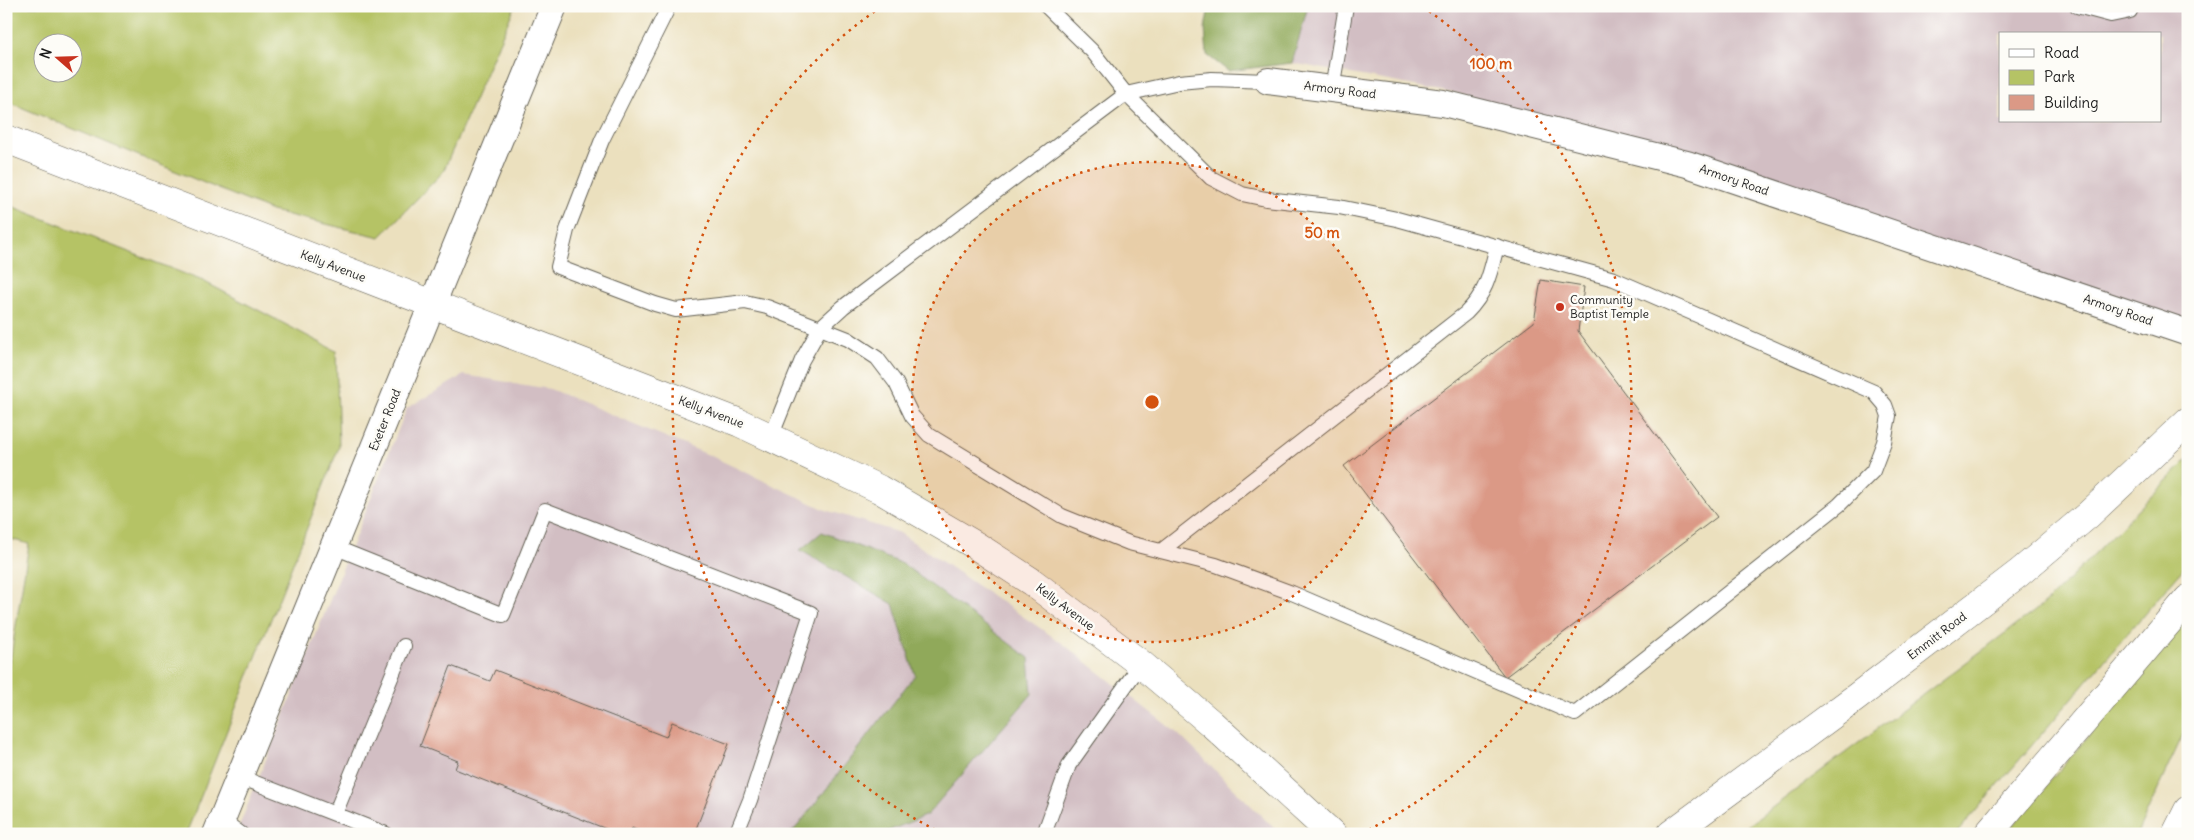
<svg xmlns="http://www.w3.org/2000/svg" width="2194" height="840" viewBox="0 0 2194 840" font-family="Delius,sans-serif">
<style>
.industrial{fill:#d2bec3;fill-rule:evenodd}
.green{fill:#b5c365;stroke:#687040;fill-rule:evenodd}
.forest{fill:#90a95a;stroke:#56623b}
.building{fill:#db9986}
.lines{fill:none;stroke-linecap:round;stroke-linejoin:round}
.lane-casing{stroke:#646155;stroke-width:16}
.street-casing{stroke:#646155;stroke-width:28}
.secondary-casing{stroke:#646155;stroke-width:29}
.highway-casing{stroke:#646155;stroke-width:29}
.lane{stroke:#fff;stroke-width:14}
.street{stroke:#fff;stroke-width:26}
.secondary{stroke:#fff;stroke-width:28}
.highway{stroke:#fff;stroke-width:28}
.ring{fill:none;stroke:#d4530e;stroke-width:2.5;stroke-dasharray:2.5 5}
.poi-dot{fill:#c8321e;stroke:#fdfcf7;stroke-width:2}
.labels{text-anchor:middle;stroke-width:5;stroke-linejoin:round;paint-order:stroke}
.street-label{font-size:12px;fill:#1c1c1c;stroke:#fdfcf7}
.poi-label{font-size:12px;fill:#1c1c1c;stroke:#fdfcf7;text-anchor:start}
.centre{fill:#d4530e;stroke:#fdfcf7;stroke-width:2.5}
.ring-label{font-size:15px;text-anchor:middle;font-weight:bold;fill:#d4530e;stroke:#fdfcf7;stroke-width:5;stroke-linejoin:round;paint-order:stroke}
</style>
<rect width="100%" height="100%" fill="#fdfcf7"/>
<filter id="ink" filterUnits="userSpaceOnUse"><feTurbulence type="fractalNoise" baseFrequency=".02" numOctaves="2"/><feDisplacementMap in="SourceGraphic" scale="10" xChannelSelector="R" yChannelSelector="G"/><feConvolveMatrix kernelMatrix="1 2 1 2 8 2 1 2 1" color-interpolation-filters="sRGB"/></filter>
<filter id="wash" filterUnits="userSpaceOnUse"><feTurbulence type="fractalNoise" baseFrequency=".0096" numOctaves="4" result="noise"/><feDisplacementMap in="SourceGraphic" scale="20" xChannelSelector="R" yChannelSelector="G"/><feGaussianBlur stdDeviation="1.12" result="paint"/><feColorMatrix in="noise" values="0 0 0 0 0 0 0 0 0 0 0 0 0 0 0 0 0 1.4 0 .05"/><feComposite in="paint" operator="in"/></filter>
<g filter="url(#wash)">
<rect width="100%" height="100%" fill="#ebe0be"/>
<path class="industrial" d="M1308,6H2188V322L1458,94L1292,63ZM2000,34H2160V121H2000Z
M464,375L550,389L709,455L826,510L900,533L1062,643L1177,733L1280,834H236L407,408Z"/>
<path class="green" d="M6,6H515L443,172L380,237L272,211L6,101ZM42,42H72V72H42Z
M6,204L203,281L336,351L339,447L186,834H6V687L29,544L6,538Z
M2188,459V563L1956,834H1737L2048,601Z
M2188,617V724L2137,834H2006Z"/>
<path class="forest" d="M1209,6H1308L1292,63L1228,71L1207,55L1205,29Z
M822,532L903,564L1029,658L1032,694L927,815L881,834H788L796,828L915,675L893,604L800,550Z"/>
<g id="blocks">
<path class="building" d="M1541,280L1584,287L1578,331L1717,517L1505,677L1344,466L1534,322Z
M451,666L490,681L495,670L666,737L672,722L729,744L694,834H646L632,828L630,834H619L455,769L458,761L420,746Z"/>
</g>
</g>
<g filter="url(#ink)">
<use href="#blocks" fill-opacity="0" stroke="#646155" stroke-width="1"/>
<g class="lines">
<g class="lane-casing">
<path id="lane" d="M669,6L602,140L567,230L558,267L655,304L676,310L745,302L767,307L848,339L877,358L896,383L912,416L929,435L1062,516L1129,543L1216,565L1292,593L1575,714L1839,505L1873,471L1884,442L1889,416L1885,405L1874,392L1614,279L1397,219L1339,207L1266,199L1242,194L1211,178L1126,94L843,307L820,328L802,360L771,437
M1046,6L1092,51L1126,94L1179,82L1212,79L1268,81
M2077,6L2111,15L2130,11L2132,6
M1332,89L1346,6
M334,547L503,615L545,510L811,613L750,800L736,834
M1161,551L1466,313C1487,292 1490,274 1497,246
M240,777L386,834
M335,814L404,646
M222,820L241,834
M1044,834L1069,765L1141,664"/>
</g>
<g class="street-casing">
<path id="street" d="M1268,81L1443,103L1687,164L2188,333
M216,834L554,6"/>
</g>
<g class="secondary-casing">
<path id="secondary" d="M6,139L740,423L879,489L975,545L1032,582L1141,664L1212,724L1332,834
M1671,834L1854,699L2019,573L2088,515L2188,421"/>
</g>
<g class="highway-casing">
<path id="highway" d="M1988,834L2188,599
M2176,834L2188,810"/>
</g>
<use href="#lane" class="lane"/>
<use href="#street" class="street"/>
<use href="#secondary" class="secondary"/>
<use href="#highway" class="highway"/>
</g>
</g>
<circle cx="1152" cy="402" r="240" fill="#d4530e" fill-opacity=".12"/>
<g class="ring">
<circle cx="1152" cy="402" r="240"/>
<path d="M942 833A479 479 0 0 1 881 7M1423 7A479 479 0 0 1 1362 833"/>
</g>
<circle class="poi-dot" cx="1560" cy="307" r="5"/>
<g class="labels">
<g class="street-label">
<text transform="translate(1340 90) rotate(7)" y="4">Armory Road</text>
<text transform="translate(1734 180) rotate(19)" y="4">Armory Road</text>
<text transform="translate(333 266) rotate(21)" y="4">Kelly Avenue</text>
<text transform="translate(2118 310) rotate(19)" y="4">Armory Road</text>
<text transform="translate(711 412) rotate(21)" y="4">Kelly Avenue</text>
<text transform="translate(385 420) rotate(-68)" y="4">Exeter Road</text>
<text transform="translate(1065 607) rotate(37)" y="4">Kelly Avenue</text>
<text transform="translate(1937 636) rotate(-37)" y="4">Emmitt Road</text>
</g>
<g class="poi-label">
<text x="1570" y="304">Community<tspan x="1570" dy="14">Baptist Temple</tspan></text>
</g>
</g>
<circle cx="1152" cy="402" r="8" class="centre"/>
<g class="ring-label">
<text x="1491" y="69">100 m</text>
<text x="1322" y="238">50 m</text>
</g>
<rect width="2194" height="840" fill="none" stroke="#fdfcf7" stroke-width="25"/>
<rect x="1999" y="32" width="162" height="90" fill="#fdfcf7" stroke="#a3a29f"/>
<rect x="2009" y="49" width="25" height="8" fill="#ffffff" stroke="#a3a29f"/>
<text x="2044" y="58" font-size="15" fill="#1c1c1c">Road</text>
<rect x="2009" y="70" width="25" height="15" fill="#b5c365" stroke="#a3a29f"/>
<text x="2044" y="82" font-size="15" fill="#1c1c1c">Park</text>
<rect x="2009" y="95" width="25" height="15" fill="#db9986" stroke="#a3a29f"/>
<text x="2044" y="108" font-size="15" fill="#1c1c1c">Building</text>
<g transform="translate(58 58) rotate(290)"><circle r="24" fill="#fdfcf7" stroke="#a3a29f"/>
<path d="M0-4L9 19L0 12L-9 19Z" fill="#c8321e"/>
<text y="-8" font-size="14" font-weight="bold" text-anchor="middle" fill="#1c1c1c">N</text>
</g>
</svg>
